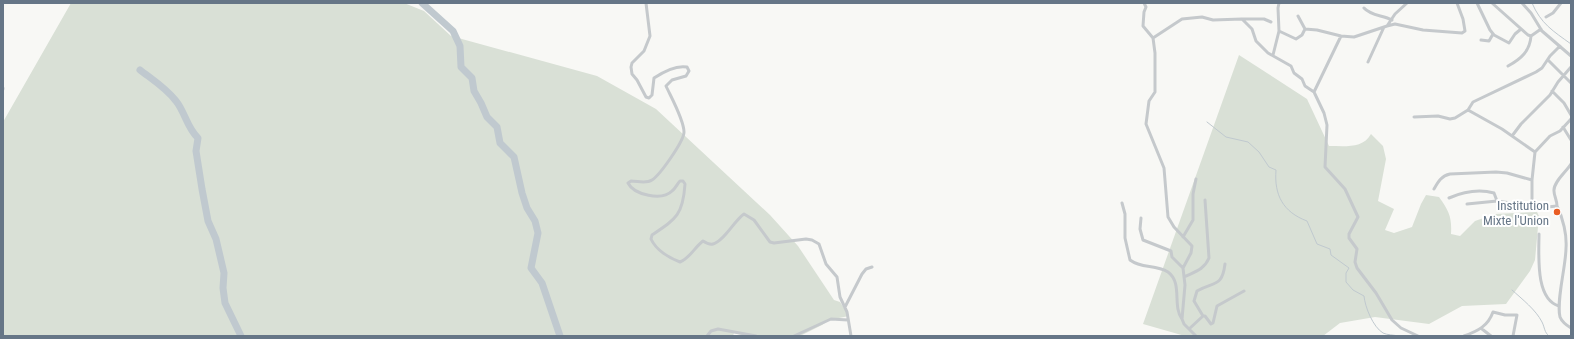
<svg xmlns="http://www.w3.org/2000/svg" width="1574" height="339" viewBox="0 0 1574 339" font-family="'Roboto Condensed',sans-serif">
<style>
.green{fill:#d9e0d6}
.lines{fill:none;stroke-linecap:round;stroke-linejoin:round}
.stream{stroke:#c0c9cf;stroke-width:1}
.river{stroke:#c0c9cf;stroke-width:7}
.street{stroke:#c5c9cc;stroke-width:3}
.poi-dot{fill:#e95d23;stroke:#fff;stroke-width:1.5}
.labels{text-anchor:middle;stroke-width:4;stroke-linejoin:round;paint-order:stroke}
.poi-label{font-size:13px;fill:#667687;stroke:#fff;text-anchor:end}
</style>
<rect width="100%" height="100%" fill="#f8f8f5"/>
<path class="green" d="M71,3H404L424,11L451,36L597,76L656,109L770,215L798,246L834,300L840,302L849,316L829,320L822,325L800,336H746L734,333L733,336H3V122Z
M1239,55L1307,99L1329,146C1344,146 1363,149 1371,134L1383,146L1386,159L1378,201L1394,209L1385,230L1394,233L1412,227L1421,204L1426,195L1439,197C1449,211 1452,217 1451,234L1460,236L1475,221L1495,214L1537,212L1539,216L1535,260L1530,271L1506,304L1462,306L1429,324L1375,317L1340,323L1323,336H1185L1143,324Z"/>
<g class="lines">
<path class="stream" d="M1532,3C1541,24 1553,31 1571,44
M1207,122L1226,137L1248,142L1259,152L1269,167L1276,170C1274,195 1283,212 1307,221L1317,244L1330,249L1331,255L1349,268L1346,273V282L1353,290L1364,296C1365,307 1373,327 1383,333C1387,335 1394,335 1399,336
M1512,290C1522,299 1536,310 1542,322C1545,328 1544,332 1549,336"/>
<path class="river" d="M422,3L453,31L460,46L461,67L472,78L474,91L481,103L487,117L497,127L500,143L514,157L522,193L527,208L535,221L538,233L531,268L542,283L560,336
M140,70C153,80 166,88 176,101C185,112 187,128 198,138L196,151L202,189L208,221L216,239L224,273L223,288L225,303L241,336"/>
<path class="street" d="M646,3L650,36L644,51L632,63L631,67L632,74L637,80L646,97L649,98L652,95L654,78C663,72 676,65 687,67L689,71L686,76L672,80L666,86C671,97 684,120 684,132C684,141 660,175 652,180C646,184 638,181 631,181L628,183C634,195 662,201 672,191C676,188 677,184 680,181H683L685,184C683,215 676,219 652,235L651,239C656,250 669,258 680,262C690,258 694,248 703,241C706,243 709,245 713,244C724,241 734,221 744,214L754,220L770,242L774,243L806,239L812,240L819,244L826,264L837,277L840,297L847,312L851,336
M1144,3L1146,7L1144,12L1143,26L1153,38L1155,53V92L1149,101L1146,124L1164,168L1168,217L1174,227L1192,246L1191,253L1183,268L1185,285L1182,319L1184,324L1196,336
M1477,3L1490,30L1494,35L1509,43L1515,34L1521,29
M1492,3L1528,35L1531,36L1541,29
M1522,3L1531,13L1542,31L1571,56
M1364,8C1371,16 1383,15 1392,20
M1298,16L1305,29
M1546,17L1553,13L1561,3
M1242,19H1264L1271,22
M1387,26L1395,24L1423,30L1462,33L1465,31L1463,19L1457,3
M1305,29L1317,30L1341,36L1354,37L1387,26L1395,14L1407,3
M1279,31L1296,39L1302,35L1305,29
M1153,38L1182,19L1202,17L1213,20L1242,19L1252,29L1256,41L1268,53L1291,66L1294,73L1302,79L1305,86L1314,92L1324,113L1327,125L1325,167L1345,189L1358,217L1349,234V238L1357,249L1355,262L1357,268L1376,293L1392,320L1401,328L1418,336
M1481,40L1489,41L1493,34
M1273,55L1279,31L1278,8L1279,3
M1548,60L1571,83
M1368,62L1384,27
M1508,66C1521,59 1530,51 1531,36
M3,88V89
M1552,91L1564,103L1571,115
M1314,92L1341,36
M1468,110L1502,129L1535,152
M1414,117L1438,116L1450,119L1455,118L1468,110L1473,102L1536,72L1542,68L1550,56L1560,46
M1563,127L1571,140
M1512,136L1521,124L1550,95L1558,82L1571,67
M1535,152L1532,180V206L1538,208L1557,206C1557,200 1554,196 1554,191C1553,182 1567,171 1571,164
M1535,152L1550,136L1560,131L1571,119
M1434,189C1438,182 1441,176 1450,174L1496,172L1507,173L1532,180
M1449,198C1463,192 1479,189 1494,193L1497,201
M1122,203L1125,214V238L1130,260C1142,269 1155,264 1168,272C1183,283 1172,306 1182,319
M1467,204L1497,201L1532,206
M1557,206C1563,218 1567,235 1566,248C1566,266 1556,301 1560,317C1562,322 1566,325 1571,328
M1141,218L1140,229L1143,240L1171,251L1172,257L1183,268
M1539,234C1539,255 1535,299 1559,306
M1183,237L1193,220V194L1196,179
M1184,277C1194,272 1204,270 1209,258L1205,200
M845,307L862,274L866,269L872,267
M1203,316H1205L1211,324L1213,323L1217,306L1244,291
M1189,329L1203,316L1194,301L1197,291C1214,281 1222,288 1225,264
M1482,329L1491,336
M707,336L711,331L718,329L756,336
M794,336L831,319L848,320
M1464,336C1478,331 1488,326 1493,312L1505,315H1517L1513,336"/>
</g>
<circle class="poi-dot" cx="1557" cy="212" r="4"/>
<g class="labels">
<g class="poi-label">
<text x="1549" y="210">Institution<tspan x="1549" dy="15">Mixte l'Union</tspan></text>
</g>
</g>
<rect width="1574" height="339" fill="none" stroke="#667687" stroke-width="8"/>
</svg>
